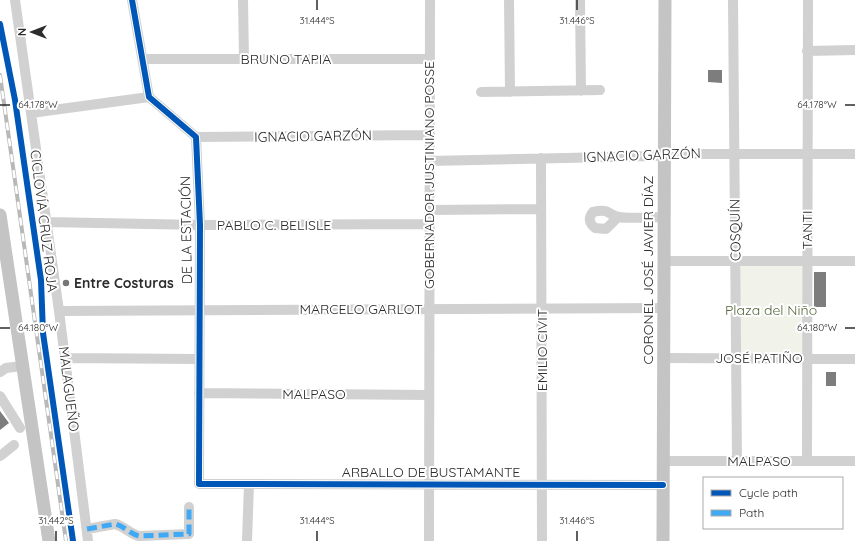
<svg xmlns="http://www.w3.org/2000/svg" width="855" height="541" viewBox="0 0 855 541" font-family="Quicksand,sans-serif">
<style>
.park{fill:#f1f3eb}
.building{fill:#7d7d7d}
.lines{fill:none;stroke-linecap:round;stroke-linejoin:round}
.minor{stroke:#d1d1d1;stroke-width:10}
.major{stroke:#c4c4c4;stroke-width:13}
.rail-casing{stroke:#b8b8b8;stroke-width:4}
.rail{stroke:#fff;stroke-width:2.5;stroke-dasharray:8;stroke-linecap:butt}
.quiet{stroke:#3fa9f5;stroke-width:5;stroke-dasharray:10 5;stroke-linecap:butt}
.cycleway-casing{stroke:#fff;stroke-width:8}
.cycleway{stroke:#0057b8;stroke-width:6}
.ticks{fill:none;stroke:#2c2c2c;stroke-width:1.5}
.poi-dot{fill:#767676;stroke:#fff;stroke-width:1.5}
.labels{text-anchor:middle;stroke-width:4;stroke-linejoin:round;paint-order:stroke}
.street-label{font-size:14px;fill:#2c2c2c;stroke:#fff}
.poi-label{font-size:14px;font-weight:bold;fill:#2c2c2c;stroke:#fff;text-anchor:start}
.park-label{font-size:14px;fill:#55663b;stroke:#fff}
.ticks-label{font-size:10px;text-anchor:middle;fill:#2c2c2c;stroke:#fff;stroke-width:4;stroke-linejoin:round;paint-order:stroke}
</style>
<rect width="100%" height="100%" fill="#fff"/>
<path class="park" d="M735,261H807V359L736,358Z"/>
<path class="building" d="M708,70H722V83L708,82Z
M814,272H826V307H814Z
M826,372H836V386H826Z
M0,411L9,423L0,430Z"/>
<g class="lines">
<path class="minor" d="M15,0L59,311L88,541
M132,0L149,97L196,137L200,225L199,484L663,485
M243,0L244,59
M509,0L510,92
M580,0L581,91
M733,0L737,461
M807,51L855,50
M143,59H430
M481,92L600,90
M31,113L149,97
M196,137L430,135
M541,158L542,541
M429,161L655,156L664,154H855
M430,210L541,209
M618,217L606,229L595,228C589,223 588,218 593,212C611,208 607,215 619,217C630,219 652,217 664,217
M46,222L200,225L429,224
M664,261H855
M59,311L664,308
M65,358L199,359
M663,358L855,359
M0,372L6,368L22,366
M199,393L429,395
M0,396L20,428
M0,456L14,445
M663,461H855
M807,461L808,0
M87,529L115,524C124,526 130,534 139,536L189,534V507
M247,541L249,484
M429,541L430,0"/>
<path class="major" d="M0,215L49,541
M663,541L665,0"/>
<g class="rail-casing">
<path id="rail" d="M0,75L66,541"/>
</g>
<use href="#rail" class="rail"/>
<path class="quiet" d="M87,529L115,524C124,526 130,534 139,536L189,534V507"/>
<g class="cycleway-casing">
<path id="cycleway" d="M132,0L149,97L196,137L200,225L199,484L663,485
M0,24L15,100L41,280L43,333L73,541"/>
</g>
<use href="#cycleway" class="cycleway"/>
</g>
<path class="ticks" d="M317,0V10M577,0V10M0,105H10M845,105H855M0,328H10M845,328H855M56,531V541M317,531V541M577,531V541"/>
<circle class="poi-dot" cx="66" cy="283" r="4"/>
<g class="labels">
<g class="street-label">
<text x="286" y="64">BRUNO TAPIA</text>
<text transform="translate(313 136) rotate(-1)" y="5">IGNACIO GARZÓN</text>
<text transform="translate(642 155) rotate(-2)" y="5">IGNACIO GARZÓN</text>
<text transform="translate(429 175) rotate(-90)" y="5">GOBERNADOR JUSTINIANO POSSE</text>
<text transform="translate(44 221) rotate(83)" y="5">CICLOVÍA CRUZ ROJA</text>
<text x="274" y="230">PABLO C. BELISLE</text>
<text transform="translate(186 230) rotate(-91)" y="5">DE LA ESTACIÓN</text>
<text transform="translate(735 230) rotate(-91)" y="5">COSQUÍN</text>
<text transform="translate(807 230) rotate(-90)" y="5">TANTI</text>
<text transform="translate(648 270) rotate(-90)" y="5">CORONEL JOSÉ JAVIER DÍAZ</text>
<text x="361" y="314">MARCELO GARLOT</text>
<text transform="translate(542 350) rotate(-90)" y="5">EMILIO CIVIT</text>
<text x="759" y="363">JOSÉ PATIÑO</text>
<text transform="translate(69 389) rotate(83)" y="5">MALAGUEÑO</text>
<text x="314" y="399">MALPASO</text>
<text x="759" y="466">MALPASO</text>
<text x="431" y="477">ARBALLO DE BUSTAMANTE</text>
</g>
<g class="poi-label">
<text x="74" y="288">Entre Costuras</text>
</g>
<g class="park-label">
<text x="771" y="315">Plaza del Niño</text>
</g>
</g>
<g class="ticks-label">
<text x="317" y="24">31.444°S</text>
<text x="577" y="24">31.446°S</text>
<text x="817" y="108">64.178°W</text>
<text x="38" y="108">64.178°W</text>
<text x="817" y="331">64.180°W</text>
<text x="38" y="331">64.180°W</text>
<text x="56" y="524">31.442°S</text>
<text x="317" y="524">31.444°S</text>
<text x="577" y="524">31.446°S</text>
</g>
<rect x="703" y="477" width="140" height="52" fill="#ffffff" stroke="#ababab"/>
<rect x="711" y="490" width="20" height="6" fill="#0057b8" stroke="#ababab"/>
<text x="739" y="497" font-size="12" fill="#2c2c2c">Cycle path</text>
<rect x="711" y="510" width="20" height="6" fill="#3fa9f5" stroke="#ababab"/>
<text x="739" y="517" font-size="12" fill="#2c2c2c">Path</text>
<g transform="translate(32 32) rotate(270)" stroke="#ffffff" stroke-width="3" paint-order="stroke">
<path d="M0-3L7 15L0 10L-7 15Z" fill="#2c2c2c"/>
<text y="-6" font-size="11" font-weight="bold" text-anchor="middle" fill="#2c2c2c">N</text>
</g>
</svg>
